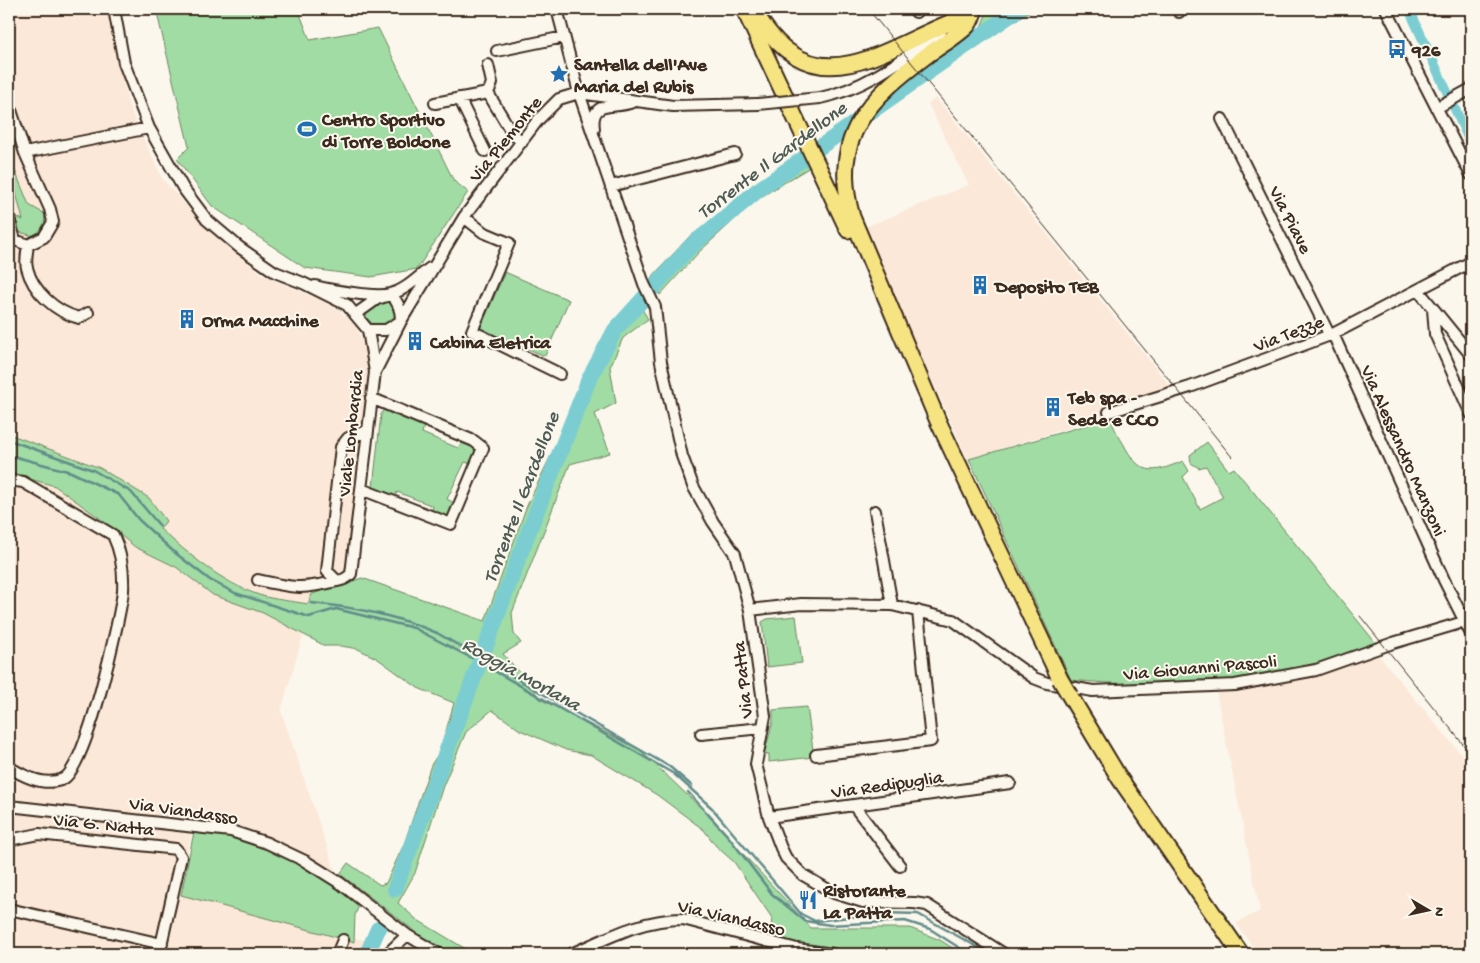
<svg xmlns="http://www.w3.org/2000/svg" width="1480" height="963" viewBox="0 0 1480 963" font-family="'Gochi Hand',sans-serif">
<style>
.built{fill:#fbe8d8}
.green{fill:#a0dca3;stroke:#6e8360}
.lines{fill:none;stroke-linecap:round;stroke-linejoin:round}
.stream{stroke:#618c8a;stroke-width:2.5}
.canal{stroke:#7bcdd2;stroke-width:10}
.river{stroke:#7bcdd2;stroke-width:16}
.minor-casing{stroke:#3b2a1e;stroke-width:14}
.highway-casing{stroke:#3b2a1e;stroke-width:19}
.minor{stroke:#fbf7ec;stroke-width:10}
.highway{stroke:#f6e381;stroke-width:15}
.tram{stroke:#3b2a1e;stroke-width:1}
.minor-bridge-casing{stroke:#3b2a1e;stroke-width:14;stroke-linecap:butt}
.highway-bridge-casing{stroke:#3b2a1e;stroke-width:19;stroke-linecap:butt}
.minor-bridge{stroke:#fbf7ec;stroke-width:10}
.highway-bridge{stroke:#f6e381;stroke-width:15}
.labels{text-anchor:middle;stroke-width:4;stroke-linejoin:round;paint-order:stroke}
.poi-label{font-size:19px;font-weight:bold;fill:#3b2a1e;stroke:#fbf7ec;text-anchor:start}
.street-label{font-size:19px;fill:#3b2a1e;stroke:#fbf7ec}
.water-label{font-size:20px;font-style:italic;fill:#4e5b54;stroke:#fbf7ec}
</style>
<rect width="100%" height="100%" fill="#fbf7ec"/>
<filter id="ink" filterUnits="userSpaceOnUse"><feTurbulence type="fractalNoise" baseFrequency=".02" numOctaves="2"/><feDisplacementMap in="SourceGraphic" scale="10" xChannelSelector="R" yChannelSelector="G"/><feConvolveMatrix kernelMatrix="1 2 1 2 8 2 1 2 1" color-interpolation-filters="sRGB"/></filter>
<g filter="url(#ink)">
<path class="built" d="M9,9H107L129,107L162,178L202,224L263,275L321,300L339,310L356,326L365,350L368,373L345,584L309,604L259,595L220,576L194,559L160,529L100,468L9,434Z
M936,98L1036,221L1171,387L1105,407L1107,416L968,459L863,228L969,185L928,104Z
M9,473L55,486L98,517L135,547L176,567L213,595L263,613L303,635L281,711L341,888L267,851L192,831L179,895L368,941L363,954H9Z
M1365,648L1381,658L1471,766V954H1258L1236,923L1260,911L1214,681L1273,674Z"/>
<path class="green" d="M156,9H298L310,40L378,28L454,181L468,192L417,269L371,277L305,268L212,206L177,159L189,147Z
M992,9H1033L932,76L926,68L981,27L987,12Z
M803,153L810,167L756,200L699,252L660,295L651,278L688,238Z
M9,156L29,205L45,214L44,227L34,236L19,232L15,216L23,220L9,166Z
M505,272L569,300L545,356L480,329Z
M389,298L397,313L396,319L387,325H373L366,317L367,311Z
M636,299L648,319L623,338L610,367L616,403L595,414L610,453L570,464L512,613L514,634L521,643L503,654L526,679L540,699L640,750L702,809L811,928H910L940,940L962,954H801L760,937L761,928L771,927L772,918L734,862L716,846L704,830L657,795L591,755L566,750L520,730L492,710L466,732L443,786L415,873L398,903L416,919L474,954H453L433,945L340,874L348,863L380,885L386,883L404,844L431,765L440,751L454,703L418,688L378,659L358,649L341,646H325L263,613L213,595L176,567L135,547L98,517L55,486L9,473V434L100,468L149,498L166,521L160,529C190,555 221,582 259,595C275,600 292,601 308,604L312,594L362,578L485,621L526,508L606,339Z
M384,409L424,426L422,433L458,448L462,443L474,448L476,452L471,464L465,462L447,499L454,503L448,519L431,512L433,506L397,492L395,497L373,487L381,414Z
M1111,418C1113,427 1118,435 1123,443C1140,476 1152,474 1183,461L1189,471L1183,477L1200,509L1223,497L1206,466L1199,468L1191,463L1190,455L1207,442L1229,471L1234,468L1375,642C1366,651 1349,653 1337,657C1252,684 1159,689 1071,680L969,459Z
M796,616L802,663L767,667L762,622L767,619Z
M807,707L814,757L769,762V754L764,755L773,721V710Z
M195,827L255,842L296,859L360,903L355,915L354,942L181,895Z"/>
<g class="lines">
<path class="stream" d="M9,440L93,470L131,492L160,526
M9,455L71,472L119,495L139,520L174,552L210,580L235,593L309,617L336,609L414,628L479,662L674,774L712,808L801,914L815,921L884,913L918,914L990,954
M311,603C354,607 398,616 437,633L670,767L692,786
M688,792L728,836L772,894L805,921L830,925L905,921L930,929L969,954"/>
<path class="canal" d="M1409,9L1471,144"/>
<path class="river" d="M395,889L528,533L589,379L615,330L690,247L758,190L1019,9
M367,954L378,929"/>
<g class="minor-casing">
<path id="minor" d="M114,9L124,63L149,128L183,188L207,220L239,247L275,272L303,283L347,305L368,330L375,372L351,574C346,579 343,580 337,581C302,590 293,588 258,580
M557,9L579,93L644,284L655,307L661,362L682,456L693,486L713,522L735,554L750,610L765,716L756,764L769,817L781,848L786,858L803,875L834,893L863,902L914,903L927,905L1004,954
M914,9L916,12
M1179,9V12
M1386,9L1471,175
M497,51L564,37
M488,65L492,83L488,93
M459,98L485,151
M820,98C867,88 903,59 941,32
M435,103L488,93L512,133L522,142
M9,104L25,153L50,209L53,222L44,237L28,245L15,240L9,218
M1438,107L1471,89
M1222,119L1330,336
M594,129C590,98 614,110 633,102
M25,153L149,128
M611,186L735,154
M464,217L483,232L509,243L472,331L560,374
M28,245C27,252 25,261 27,268C33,292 56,312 79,318L88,313
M315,286C331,290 375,298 390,294C405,291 418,277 430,268
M1418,290L1471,355
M1433,309L1435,334L1471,414
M356,314L377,299L390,295C399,301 401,310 401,321L386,330H368
M1333,334L1444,580L1471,634
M375,372L401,321L464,217L538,120L559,99L579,93L673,106L758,104
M1109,412L1190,387L1333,334L1471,262
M9,480L23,482L113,535C121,552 124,572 123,591C120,619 86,769 63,779C45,787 23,776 9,767
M361,489L451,524L483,448L474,441L371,398
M875,511L892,605
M337,581L327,571L341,447L348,438L367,431
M750,610L801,604L892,605L953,620L1034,678L1047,683L1093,691L1235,685L1316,670L1393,643L1457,624L1471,616
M701,734L762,728
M816,755L931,741L918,611
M9,806L231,831L267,843L305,861L340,883L407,935L439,954
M854,806L900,866
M769,817L1010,783
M9,840L39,834L176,849L181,857L159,954
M9,909L162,944
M337,954L343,940
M387,954L407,935
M571,954C608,938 642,919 683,919L797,949L833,954"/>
</g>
<g class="highway-casing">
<path id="highway" d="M744,9L848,230
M975,9C973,14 971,22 967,26C957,36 942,45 930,53C870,98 829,135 852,217L938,421L1060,679
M755,12C815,113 884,46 962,18
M1070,696L1120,779L1241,954"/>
</g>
<use href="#minor" class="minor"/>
<use href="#highway" class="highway"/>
<path class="tram" d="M868,9L1232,457
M1360,616L1471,754"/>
<g class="minor-bridge-casing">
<path id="minor-bridge" d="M758,104L820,98"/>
</g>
<g class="highway-bridge-casing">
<path id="highway-bridge" d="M1060,679L1070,696"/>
</g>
<use href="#minor-bridge" class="minor-bridge"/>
<use href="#highway-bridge" class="highway-bridge"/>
</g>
</g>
<defs>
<g id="bus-bare" transform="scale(1.5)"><path d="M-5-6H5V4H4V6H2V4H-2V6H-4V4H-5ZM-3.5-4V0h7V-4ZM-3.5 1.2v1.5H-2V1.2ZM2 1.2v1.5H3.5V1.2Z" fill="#1f6fb2" stroke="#fbf7ec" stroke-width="2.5" paint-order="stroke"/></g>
<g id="sight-bare" transform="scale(1.5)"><path d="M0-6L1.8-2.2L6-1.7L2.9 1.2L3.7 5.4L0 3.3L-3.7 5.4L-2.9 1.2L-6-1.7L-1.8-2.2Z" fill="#1f6fb2" stroke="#fbf7ec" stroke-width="2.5" paint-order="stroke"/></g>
<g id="stadium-bare" transform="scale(1.5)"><path d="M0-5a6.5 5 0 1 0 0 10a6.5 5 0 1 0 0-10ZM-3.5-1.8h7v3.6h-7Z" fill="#1f6fb2" stroke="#fbf7ec" stroke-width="2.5" paint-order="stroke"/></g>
<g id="building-bare" transform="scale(1.5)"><path d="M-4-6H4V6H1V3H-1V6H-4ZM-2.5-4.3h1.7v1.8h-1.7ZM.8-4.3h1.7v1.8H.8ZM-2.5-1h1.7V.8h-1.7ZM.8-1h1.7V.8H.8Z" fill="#1f6fb2" stroke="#fbf7ec" stroke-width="2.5" paint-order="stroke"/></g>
<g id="restaurant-bare" transform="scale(1.5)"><path d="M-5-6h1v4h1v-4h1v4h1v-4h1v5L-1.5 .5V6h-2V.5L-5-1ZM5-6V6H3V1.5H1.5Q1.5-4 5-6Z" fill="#1f6fb2" stroke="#fbf7ec" stroke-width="2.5" paint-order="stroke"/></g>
</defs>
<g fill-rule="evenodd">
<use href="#bus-bare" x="1397" y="49"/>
<use href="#sight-bare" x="559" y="74"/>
<use href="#stadium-bare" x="307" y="129"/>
<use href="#building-bare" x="980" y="285"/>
<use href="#building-bare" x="187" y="319"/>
<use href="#building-bare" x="415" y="341"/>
<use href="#building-bare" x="1053" y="407"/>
<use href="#restaurant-bare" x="808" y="900"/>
</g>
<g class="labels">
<g class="poi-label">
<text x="1412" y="56">926</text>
<text x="574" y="70">Santella dell'Ave<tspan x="574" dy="22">Maria del Rubis</tspan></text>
<text x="322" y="125">Centro Sportivo<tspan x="322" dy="22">di Torre Boldone</tspan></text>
<text x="995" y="292">Deposito TEB</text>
<text x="202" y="326">Orma Macchine</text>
<text x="430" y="348">Cabina Eletrica</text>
<text x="1068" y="403">Teb spa -<tspan x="1068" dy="22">Sede e CCO</tspan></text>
<text x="823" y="896">Ristorante<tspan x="823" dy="22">La Patta</tspan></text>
</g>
<g class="street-label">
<text transform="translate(504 138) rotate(-51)" y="7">Via Piemonte</text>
<text transform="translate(1292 219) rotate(63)" y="7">Via Piave</text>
<text transform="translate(1288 332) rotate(-21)" y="7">Via Tezze</text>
<text transform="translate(349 433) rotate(-84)" y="7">Viale Lombardia</text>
<text transform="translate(1405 450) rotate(66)" y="7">Via Alessandro Manzoni</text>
<text transform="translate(1200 666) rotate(-5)" y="7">Via Giovanni Pascoli</text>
<text transform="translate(741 680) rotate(-96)" y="7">Via Patta</text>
<text transform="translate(887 783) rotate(-8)" y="7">Via Redipuglia</text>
<text transform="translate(184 809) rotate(8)" y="7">Via Viandasso</text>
<text transform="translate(104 823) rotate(6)" y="7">Via G. Natta</text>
<text transform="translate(732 916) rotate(13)" y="7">Via Viandasso</text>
</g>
<g class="water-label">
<text transform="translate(771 159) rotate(-37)" y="7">Torrente Il Gardellone</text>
<text transform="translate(520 497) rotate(-69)" y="7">Torrente Il Gardellone</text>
<text transform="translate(522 673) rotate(29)" y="7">Roggia Morlana</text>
</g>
</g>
<rect width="1480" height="963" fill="none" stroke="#fbf7ec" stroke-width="30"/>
<rect x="15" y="15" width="1450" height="933" fill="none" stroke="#3b2a1e" stroke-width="2" filter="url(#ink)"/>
<g transform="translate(1428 910) rotate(99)" stroke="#fbf7ec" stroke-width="4" paint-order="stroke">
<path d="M0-4L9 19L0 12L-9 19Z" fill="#3b2a1e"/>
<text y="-8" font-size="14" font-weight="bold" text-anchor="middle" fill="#3b2a1e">N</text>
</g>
</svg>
